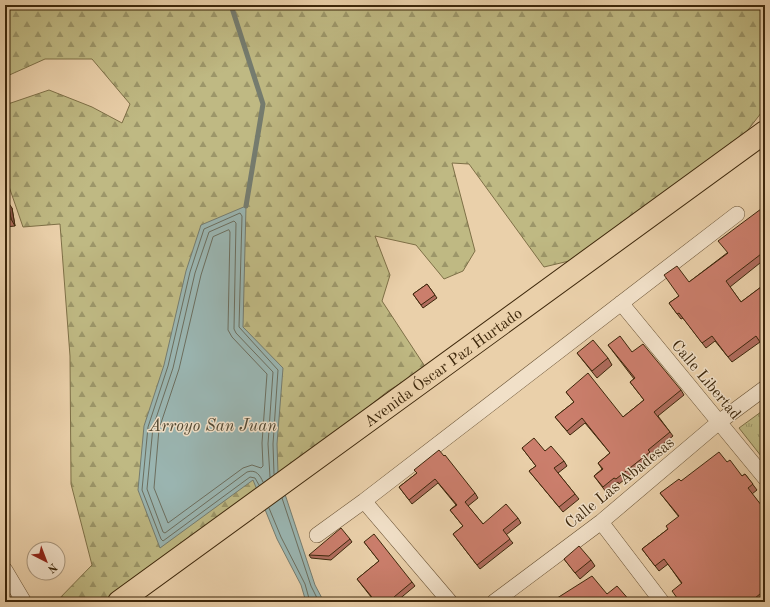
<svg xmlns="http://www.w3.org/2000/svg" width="770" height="607" viewBox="0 0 770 607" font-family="'Old Standard TT',serif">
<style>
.forest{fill:url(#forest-firs);stroke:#7e7047}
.park{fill:url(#park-tufts);stroke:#7e7047}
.water{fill:#9ab5b1;stroke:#757c6f}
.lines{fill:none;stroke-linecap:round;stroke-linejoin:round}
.shore{stroke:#6c6e5e;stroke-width:1}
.stream{stroke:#757c6f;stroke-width:5}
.street-casing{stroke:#685133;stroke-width:16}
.primary-casing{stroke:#3d270b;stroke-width:24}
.street{stroke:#f1e0c8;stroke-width:15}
.primary{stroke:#ead0aa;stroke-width:22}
.wall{fill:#af6c5d;stroke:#3d270b}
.shaded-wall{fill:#8e584c;stroke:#3d270b}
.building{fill:#cb7e6c;stroke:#3d270b}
.labels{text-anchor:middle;stroke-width:3;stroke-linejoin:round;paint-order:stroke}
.street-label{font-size:16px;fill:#3d270b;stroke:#f1e0c8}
.water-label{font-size:17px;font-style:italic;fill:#544a34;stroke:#f1e0c8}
</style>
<defs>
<pattern id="forest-firs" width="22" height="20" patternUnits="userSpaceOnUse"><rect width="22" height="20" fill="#bfb983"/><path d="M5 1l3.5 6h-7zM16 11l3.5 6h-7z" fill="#9c9669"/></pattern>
<pattern id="park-tufts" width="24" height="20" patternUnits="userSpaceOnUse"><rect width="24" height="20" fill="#bfb983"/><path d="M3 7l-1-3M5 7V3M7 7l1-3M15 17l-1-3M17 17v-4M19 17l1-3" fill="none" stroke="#9c9669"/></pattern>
</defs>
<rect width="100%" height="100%" fill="#ead0aa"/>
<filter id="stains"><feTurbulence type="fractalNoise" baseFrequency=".005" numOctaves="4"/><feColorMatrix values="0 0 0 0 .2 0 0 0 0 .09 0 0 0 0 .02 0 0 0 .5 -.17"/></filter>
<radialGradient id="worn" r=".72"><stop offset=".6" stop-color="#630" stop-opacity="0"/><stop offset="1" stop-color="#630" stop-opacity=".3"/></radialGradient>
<path class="forest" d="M5,5H762L765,17V108L737,144L624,230L569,261L544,267L469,164L452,163L475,251L463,271L444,279L416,245L375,236L390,275L382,301L426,368L388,391L306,457L109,602H56L92,565L71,484L70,356L60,224L23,227L5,175V105L49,90L92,107L122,123L130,104L92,59H45L5,77Z"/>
<path class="park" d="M765,409V461L739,428Z"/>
<path class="water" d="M246,206L243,327L283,368L277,444L278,473L315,585L324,602H306L301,585L277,539L253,480L160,548L138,490L144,426L164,365L186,271L201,225Z"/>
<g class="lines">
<path class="shore" d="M229,230L230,232L228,330L232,337L267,374L262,443L263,466L261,468L252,465L243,468L168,523L154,488L159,429L179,369L201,275L213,237Z
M263,482C260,475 256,469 247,472L165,533L163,532L147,489L153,427L173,368L195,273L209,232L234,221L236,223L234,329L236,333L273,372L268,444L270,477
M259,485L255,478L250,477L163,541L161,539L142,490L148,427L168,366L190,272L204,229L240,213L242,216L239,327L278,370L273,444L274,474
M282,498L311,586L319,602
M269,508L281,537L305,584L310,602"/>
<path class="stream" d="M231,5L263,104L246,206"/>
<g class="street-casing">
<path id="street" d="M621,303L765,478
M364,501L450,602
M601,522L662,602
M317,535L364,501L737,214
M5,570L24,602
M494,602L601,522L719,422L765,388"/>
</g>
<g class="primary-casing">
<g id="primary">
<path id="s1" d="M119,602L765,132"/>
</g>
</g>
<use href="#street" class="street"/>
<use href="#primary" class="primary"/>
</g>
<path class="wall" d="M5,203L12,208L15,226L5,227Z
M765,206V259L730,287L741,302L765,284V349L760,342L732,362L715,341L706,348L683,318L681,319L669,303L679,296L689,282L727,253Z
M427,284L437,298L423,308L413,294Z
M608,345L632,352L681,390L684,395L658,416L673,436L651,454L653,456L619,484L618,482L606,492L594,476L602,469L598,463L610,453L585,423L570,435L555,417L574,402L566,392L623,417L644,400L630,382L634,379Z
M577,353L608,358L612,365L597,378Z
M522,448L545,451L564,461L567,466L558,473L579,499L563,512L529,471L536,466Z
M727,462L742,476L745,474L757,490L752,494L765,510V599L761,602H680L682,584L668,564L659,571L642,549L668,529L679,517L660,493L681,481Z
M414,470L475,493L478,498L468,506L483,524L518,518L521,523L506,535L513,543L480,569L453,534L463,526L450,510L456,505L438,483L412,504L399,487L417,473Z
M350,539L352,542L331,560L311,558L309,555Z
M364,542L412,582L415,586L397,601L398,602H375L357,579L379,561Z
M564,559L591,560L595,566L580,579Z
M607,594L631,602H556Z"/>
<path class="shaded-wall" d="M8,202L12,208L15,226L11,219Z"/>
<path class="building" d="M765,10V20L761,11Z
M8,202L11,219L5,220V203Z
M765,206V251L726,281L741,302L765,284V343L762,345L756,336L728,357L712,336L702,343L679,313L677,314L669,303L679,296L664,275L677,266L689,282L728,253L718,241Z
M427,284L435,295L421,305L413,294Z
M620,336L632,352L643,344L681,390L654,412L670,432L648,450L650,452L616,479L614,478L603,487L594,476L603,469L598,463L610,453L582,418L567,431L555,417L574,402L566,392L588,373L623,417L644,400L630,382L635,378L608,345Z
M593,340L608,358L592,371L577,353Z
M534,438L545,451L551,446L564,461L554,468L575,494L559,507L529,471L536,466L522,448Z
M439,450L444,456L445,455L475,493L465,502L483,524L506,504L518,518L503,530L510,539L477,565L453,534L463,526L450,510L457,505L435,479L409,500L399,487L417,473L414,470Z
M719,452L727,462L730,460L742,476L745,474L753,484L748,488L765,510V590L755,598L757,602H680L672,591L682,583L664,559L655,566L642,549L668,529L666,526L679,516L660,493L679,479L681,481Z
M341,528L350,539L329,556L309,555Z
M374,534L412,582L394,597L398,602H376L357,579L379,561L364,542Z
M579,546L591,560L575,573L564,559Z
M592,576L607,594L617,586L631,602H597L594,598L588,602H556L554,600Z
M513,597L517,602H507Z"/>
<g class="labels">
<g class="street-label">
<text dy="6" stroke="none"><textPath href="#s1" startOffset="400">Avenida Óscar Paz Hurtado</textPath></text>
<text transform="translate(707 379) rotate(50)" y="6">Calle Libertad</text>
<text transform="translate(619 482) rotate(-39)" y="6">Calle Las Abadesas</text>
</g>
<g class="water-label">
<text x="213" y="431">Arroyo San Juan</text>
</g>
</g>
<rect width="770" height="607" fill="none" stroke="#ead0aa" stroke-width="20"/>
<rect x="6" y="6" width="758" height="595" fill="none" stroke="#3d270b" stroke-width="2"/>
<rect x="10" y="10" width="750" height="587" fill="none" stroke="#3d270b"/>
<g transform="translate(46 561) rotate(138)"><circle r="19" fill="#f1e0c8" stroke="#a9967c"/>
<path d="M0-3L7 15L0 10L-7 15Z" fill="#8f2418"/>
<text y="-6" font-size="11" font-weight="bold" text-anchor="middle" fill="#3d270b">N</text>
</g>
<rect width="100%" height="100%" filter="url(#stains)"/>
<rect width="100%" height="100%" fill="url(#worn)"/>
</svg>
